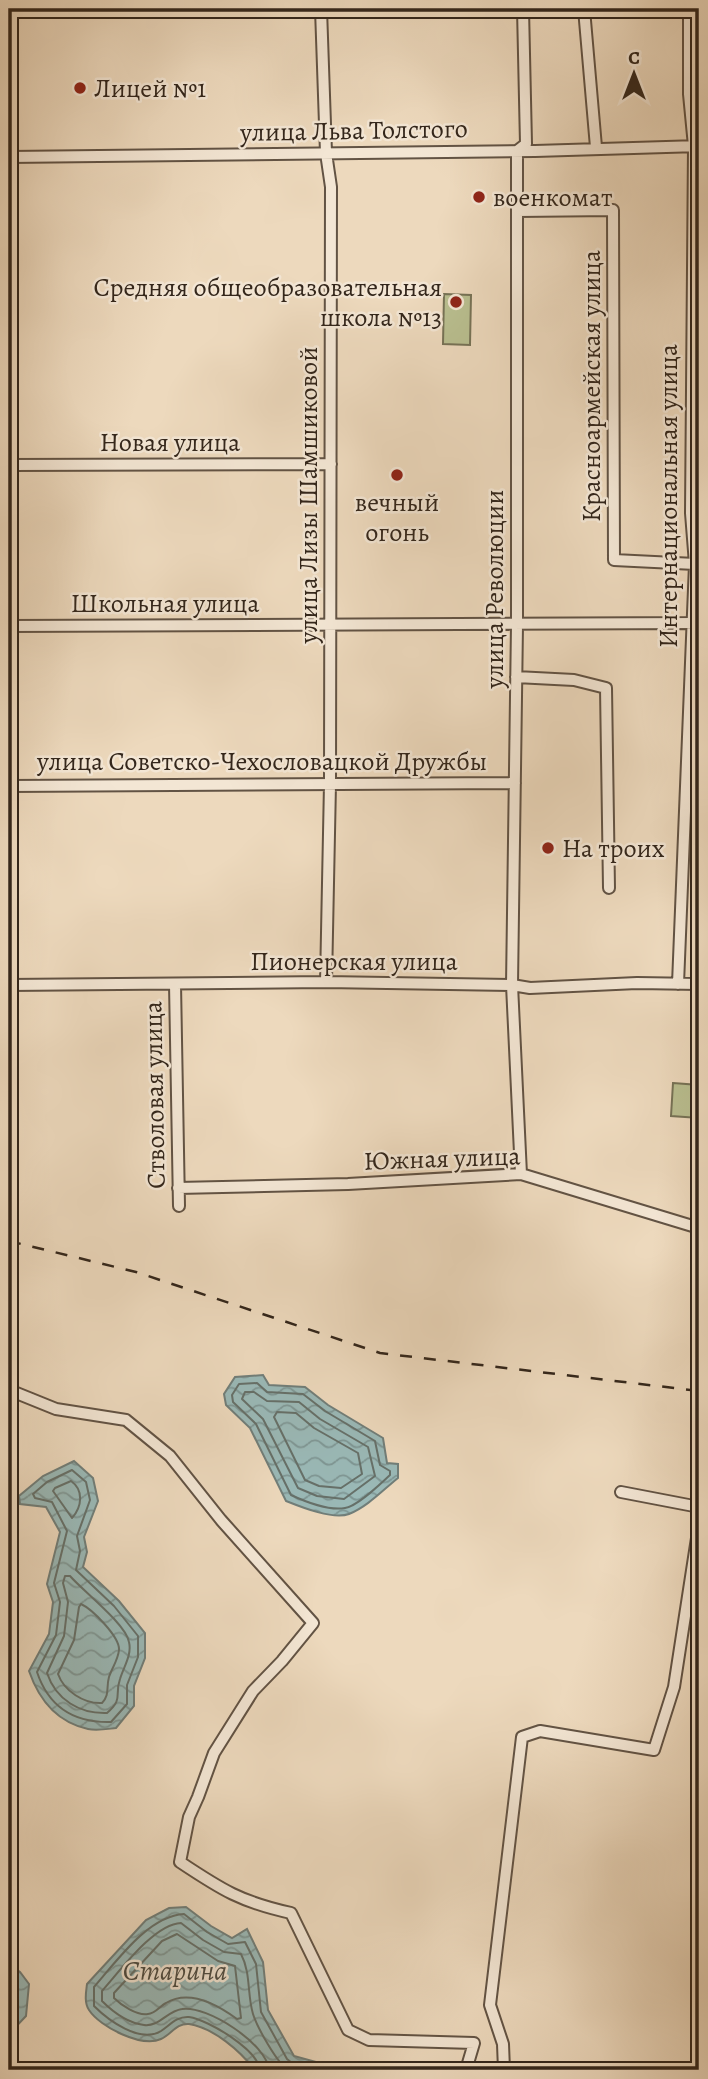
<svg xmlns="http://www.w3.org/2000/svg" width="708" height="2079" viewBox="0 0 708 2079" font-family="Alegreya,serif">
<style>
.garden{fill:#b9bf90;stroke:#767256;stroke-width:2}
.water{fill:url(#water-waves);stroke:#717e79;stroke-width:2}
.lines{fill:none;stroke-linecap:round;stroke-linejoin:round}
.shore{stroke:#667069;stroke-width:2}
.minor-casing{stroke:#625344;stroke-width:14}
.minor{stroke:#f3e6d4;stroke-width:10}
.rail{stroke:#33261b;stroke-width:2.5;stroke-dasharray:12 12;stroke-linecap:butt}
.poi-dot{fill:#8f2418;stroke:#f3e6d4;stroke-width:2.5}
.labels{text-anchor:middle;stroke-width:5;stroke-linejoin:round;paint-order:stroke}
.poi-label{font-size:26px;fill:#33261b;stroke:#f3e6d4;text-anchor:start}
.street-label{font-size:26px;fill:#33261b;stroke:#f3e6d4}
.water-label{font-size:28px;font-style:italic;fill:#4d4b42;stroke:#f3e6d4}
</style>
<defs>
<pattern id="water-waves" width="16" height="10" patternUnits="userSpaceOnUse" patternTransform="scale(1.75)"><rect width="16" height="10" fill="#9ab9b7"/><path d="M0 5q4-4 8 0t8 0" fill="none" stroke="#7e9694"/></pattern>
</defs>
<rect width="100%" height="100%" fill="#edd9bd"/>
<filter id="stains"><feTurbulence type="fractalNoise" baseFrequency=".00286" numOctaves="4"/><feColorMatrix values="0 0 0 0 .2 0 0 0 0 .09 0 0 0 0 .02 0 0 0 .5 -.17"/></filter>
<radialGradient id="worn" r=".72"><stop offset=".6" stop-color="#630" stop-opacity="0"/><stop offset="1" stop-color="#630" stop-opacity=".3"/></radialGradient>
<path class="garden" d="M444,294L471,295L470,345L443,344Z
M673,1083L699,1085V1118L671,1116Z"/>
<path class="water" d="M263,1375L269,1385L305,1387L328,1405L383,1438L387,1463L398,1464V1478C383,1490 367,1507 349,1514C333,1520 301,1507 286,1501L250,1428L226,1405L224,1394L235,1377Z
M74,1461L93,1478L98,1501L84,1537L87,1552L83,1567L119,1601L145,1633V1658L134,1686V1706L116,1728C107,1729 97,1731 88,1729C56,1722 39,1700 29,1671L49,1634L53,1602L47,1584L60,1532L46,1507L20,1504L19,1496L43,1476Z
M186,1907L211,1926L232,1938L247,1929L263,1962L268,2010L294,2056L323,2064L331,2070H255C240,2051 214,2028 189,2024C176,2023 171,2035 161,2039C142,2048 100,2027 89,2010C84,2003 86,1992 87,1984L146,1920L169,1908Z
M9,1964L20,1972L29,1984L26,2016L9,2034Z"/>
<g class="lines">
<path class="shore" d="M257,1383L267,1392L303,1394L325,1411L375,1441L380,1465L390,1471V1475C380,1484 358,1506 345,1508C328,1511 306,1502 291,1495L256,1424L233,1402L232,1395L239,1384Z
M245,1392H254L267,1401L299,1402L320,1419L368,1447L375,1476L344,1499L317,1496L298,1488L263,1419L242,1399Z
M277,1412L296,1413L314,1428L358,1453L362,1474L341,1488L319,1486L305,1480L274,1417Z
M72,1470L86,1482L90,1500L77,1536L80,1551L76,1570L114,1606L138,1636V1657L127,1685V1704L111,1722C74,1723 49,1708 37,1672L56,1635L60,1602L54,1583L67,1531L52,1502L35,1498L33,1494L47,1482Z
M71,1481C84,1490 82,1507 72,1518L53,1491L55,1488Z
M65,1576H70C83,1591 126,1624 129,1642C132,1655 124,1666 120,1679C114,1696 124,1698 107,1713C80,1714 56,1700 47,1673L64,1636L68,1602L63,1583Z
M81,1604C92,1609 120,1637 119,1650C118,1660 112,1668 109,1677C106,1687 110,1695 102,1703C84,1704 64,1691 58,1674L74,1640L79,1607Z
M177,1934L218,1961L235,1966L241,2018L237,2019C218,2005 189,1989 166,2003C160,2006 155,2014 148,2014C137,2016 121,2005 114,1998V1993L162,1941Z
M260,2070C258,2050 209,2020 189,2017C177,2016 170,2025 161,2031C140,2044 108,2020 94,2006V1987C117,1961 148,1916 184,1914L207,1932L228,1944L245,1942L256,1964L261,2012L287,2059L292,2063L320,2070
M269,2070C267,2044 207,2005 182,2009C167,2011 159,2027 144,2025C128,2023 113,2012 102,2001V1991C120,1971 154,1924 181,1923L203,1940L224,1952L241,1954C251,1973 247,1994 253,2014C257,2027 277,2063 288,2070"/>
<g class="minor-casing">
<path id="minor" d="M321,9L326,153L331,187L330,784L326,982
M584,9L596,147
M517,151V625L512,985L521,1174
M517,151L526,144L523,9
M9,157L535,151L699,146
M517,211L613,210L614,560L695,564
M9,465L331,464
M9,626L699,623
M516,677L574,680L606,688L609,888
M9,786L515,783
M175,984L179,1206
M678,984L695,564L691,513L694,146L689,94V9
M9,985L326,982L512,985L530,988L637,983L699,984
M178,1188L348,1184L521,1174L699,1228
M9,1390L56,1409L126,1420L170,1456L221,1520L313,1623L282,1661L253,1691L214,1753L198,1797L189,1817L180,1862C222,1890 241,1902 291,1913L348,2030L369,2040L474,2043L466,2070
M621,1492L699,1507
M504,2070L503,2044L490,2005L522,1737L540,1731L654,1750L674,1687L699,1525"/>
</g>
<use href="#minor" class="minor"/>
<path class="rail" d="M9,1241L136,1272L380,1353L699,1391"/>
</g>
<g class="poi-dot">
<circle cx="80" cy="88" r="7"/>
<circle cx="479" cy="197" r="7"/>
<circle cx="456" cy="302" r="7"/>
<circle cx="397" cy="475" r="7"/>
<circle cx="548" cy="848" r="7"/>
</g>
<g class="labels">
<g class="poi-label">
<text x="94" y="97">Лицей №1</text>
<text x="493" y="206">военкомат</text>
<text x="442" y="296" text-anchor="end">Средняя общеобразовательная<tspan x="442" dy="30">школа №13</tspan></text>
<text x="397" y="511" text-anchor="middle">вечный<tspan x="397" dy="30">огонь</tspan></text>
<text x="562" y="857">На троих</text>
</g>
<g class="street-label">
<text transform="translate(354 130) rotate(-1)" y="9">улица Льва Толстого</text>
<text transform="translate(591 386) rotate(-90)" y="9">Красноармейская улица</text>
<text x="170" y="451">Новая улица</text>
<text transform="translate(308 495) rotate(-90)" y="9">улица Лизы Шамшиковой</text>
<text transform="translate(668 496) rotate(-90)" y="9">Интернациональная улица</text>
<text transform="translate(494 589) rotate(-90)" y="9">улица Революции</text>
<text x="165" y="612">Школьная улица</text>
<text x="262" y="770">улица Советско-Чехословацкой Дружбы</text>
<text x="354" y="970">Пионерская улица</text>
<text transform="translate(154 1095) rotate(-91)" y="9">Стволовая улица</text>
<text transform="translate(442 1158) rotate(-2)" y="9">Южная улица</text>
</g>
<g class="water-label">
<text x="175" y="1980">Cтарина</text>
</g>
</g>
<rect width="708" height="2079" fill="none" stroke="#edd9bd" stroke-width="35"/>
<rect x="10" y="10" width="687" height="2058" fill="none" stroke="#33261b" stroke-width="3.5"/>
<rect x="18" y="18" width="673" height="2044" fill="none" stroke="#33261b" stroke-width="2"/>
<g transform="translate(634 74)" stroke="#f3e6d4" stroke-width="5" paint-order="stroke">
<path d="M0-5L12 26L0 18L-12 26Z" fill="#33261b"/>
<text y="-10" font-size="19" font-weight="bold" text-anchor="middle" fill="#33261b">С</text>
</g>
<rect width="100%" height="100%" filter="url(#stains)"/>
<rect width="100%" height="100%" fill="url(#worn)"/>
</svg>
